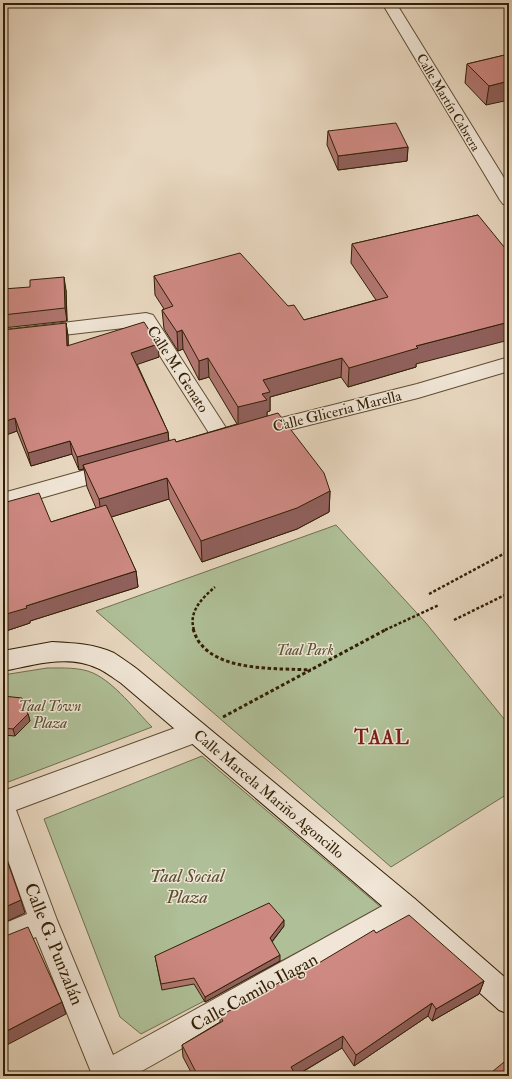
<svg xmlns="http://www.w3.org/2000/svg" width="512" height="1079" viewBox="0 0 512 1079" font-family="'IM FELL Double Pica',serif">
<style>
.green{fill:#afbf97;stroke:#706f4e}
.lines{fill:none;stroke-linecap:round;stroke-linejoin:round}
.minor-casing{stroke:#5f4d33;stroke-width:2}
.secondary-casing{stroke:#311f04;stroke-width:2}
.path-far1{stroke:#311f04;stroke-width:2.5;stroke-dasharray:3 2;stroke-linecap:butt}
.path{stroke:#311f04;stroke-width:3;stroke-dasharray:3.5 2.5;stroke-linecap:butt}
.minor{fill:#f0e5d6;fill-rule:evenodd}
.secondary{fill:#f0e5d6;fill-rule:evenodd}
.wall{fill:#b17671;stroke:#311f04}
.shaded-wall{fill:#90605c;stroke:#311f04}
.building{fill:#ce8983;stroke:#311f04}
.labels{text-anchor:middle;stroke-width:3;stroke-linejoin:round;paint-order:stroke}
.far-street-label{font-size:13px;fill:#311f04;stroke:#f0e5d6}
.street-label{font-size:15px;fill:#311f04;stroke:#f0e5d6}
.park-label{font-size:15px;font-style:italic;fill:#574f30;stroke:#f0e5d6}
.near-park-label{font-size:18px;font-style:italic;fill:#574f30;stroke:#f0e5d6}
.near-street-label{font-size:18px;fill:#311f04;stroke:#f0e5d6}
.district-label{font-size:19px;font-weight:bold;letter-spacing:1px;fill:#7a1f14;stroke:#f0e5d6}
</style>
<rect width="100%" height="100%" fill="#e8d7c0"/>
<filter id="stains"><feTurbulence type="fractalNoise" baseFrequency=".005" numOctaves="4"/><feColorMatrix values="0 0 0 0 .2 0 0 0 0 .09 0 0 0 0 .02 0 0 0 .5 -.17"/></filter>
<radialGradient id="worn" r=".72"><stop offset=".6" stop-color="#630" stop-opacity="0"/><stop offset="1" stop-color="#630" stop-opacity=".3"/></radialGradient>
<path class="green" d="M336,525L426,623L509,725V793L391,867L96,611Z
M47,668C61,668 80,667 93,673C115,683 135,710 152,727L3,784V675Z
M202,756L382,908L141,1034L120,1017L44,819Z"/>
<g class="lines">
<g class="minor-casing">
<path id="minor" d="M382,3H396L509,186V205L503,204L500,200Z
M146,313L153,315L230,434L233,439L230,444L223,446L216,444L141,326L3,342V330Z
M509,357V371L418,398L257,438L250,436L247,431L250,426L257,424L417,384Z
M114,462L121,465L125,470L121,475L3,509V493Z
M194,721L203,724L206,732L203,740L16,810L57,920L113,1055L395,899L405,895L415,899L419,908L415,917L133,1076H89L91,1072L36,937L3,951V924L27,914L3,846V791Z"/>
</g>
<g class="secondary-casing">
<path id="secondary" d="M52,642C73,643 95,644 114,653C122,658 130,664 137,669L415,899L509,981V1014L499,1010L395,917L121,683C113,678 105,671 97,668C68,654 33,665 3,671V651Z"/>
</g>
<path class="path-far1" d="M429,594L509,551
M454,620L509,593
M194,630C188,612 202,598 215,587
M385,630L439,605"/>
<path class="path" d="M193,629C195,634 197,640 200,643C221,672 279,668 311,670
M223,717L387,629"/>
<use href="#minor" class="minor"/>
<use href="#secondary" class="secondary"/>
</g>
<path class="wall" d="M509,54L486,105L465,83L467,64Z
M328,131L408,147L407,161L338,170L327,145Z
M478,215L416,364V367L348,387L341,377L270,397V411L267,412V416L330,491L329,512L297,529L202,562L169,499L111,517L136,571L138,587L30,621V623L3,632L51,522L96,508L87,487L84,469L79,470L72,454L31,466L17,431L3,436L66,323L68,336V346L159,357L137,364L168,432L169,441L176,442L237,424L209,377L199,380L183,349L178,351L164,329L162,310L164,309L155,295L154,276L288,306L304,320L376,300L351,263L352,244Z
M3,289L66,290L67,321L3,328Z
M3,696L28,714L30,721L15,736L3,735Z
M284,926L272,942L280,961L205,1002L194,984L162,990L155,956Z
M376,933L484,981L479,994L432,1021L428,1016L354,1066L342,1048L296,1076H193L183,1057L182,1045L220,1022V1016L297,976Z"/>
<path class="shaded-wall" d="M509,81V100L486,105L489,86Z
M408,147L407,161L338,170V156Z
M64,277L66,290L67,321L65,308Z
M509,322V340L416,364V367L348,387L349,368L416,346Z
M66,323L68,336L69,359L67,346Z
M182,330L183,349L178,351L177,332Z
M158,344L159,357L133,366L131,353Z
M208,358L209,377L199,380V361Z
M342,358L341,377L270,397V411L267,412V419L238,426V407L262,394L263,380Z
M15,418L17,431L3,436V422Z
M168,432L169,445L83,465L84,469L79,470L77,457Z
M70,441L72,454L31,466L28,453Z
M167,478L169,499L102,520L99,499Z
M330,491L329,512L297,529L202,562L201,541Z
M136,571L138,587L30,621V623L3,632V615L26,606Z
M28,714L30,721L15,736L13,729Z
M21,900L25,913L3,923V908Z
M284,920V926L270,944V938Z
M280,955V961L205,1002V997Z
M484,981L479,994L432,1021L436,1009Z
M62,1002L66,1014L3,1047V1033Z
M432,1003L428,1016L354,1066L356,1055Z
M343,1036L342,1048L295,1076L291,1067Z"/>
<path class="building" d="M509,54V81L489,86L467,64Z
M396,123L408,147L338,156L328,131Z
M478,215L509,253V322L416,346L418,348L349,368L342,358L263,380L270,392L262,394L267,400L238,407L208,358L199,361L182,330L177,332L162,310L173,306L154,276L240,253L288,306L294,305L304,320L388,297L352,244Z
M64,277L65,308L3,315V289L30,287V280Z
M144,322L158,344L131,353L168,432L77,457L70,441L28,453L15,418L3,422V330L66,323L67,346Z
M278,413L324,473L330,491L297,508L201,541L167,478L99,499L83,465L175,439L176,442Z
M39,493L51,522L106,505L136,571L26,606L27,608L3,615V503Z
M3,696L22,698L28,714L13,729L3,728Z
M3,849L21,900L3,908Z
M269,903L284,920L270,938L280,955L205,997L194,978L161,984L155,956Z
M409,915L484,981L436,1009L432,1003L356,1055L343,1036L291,1067L296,1076H198L182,1045L223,1021L220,1016L296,973L297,976L374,930L376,933Z
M28,927L62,1002L3,1033V937Z
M509,1058V1076H487Z"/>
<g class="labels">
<g class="far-street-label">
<text transform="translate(449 102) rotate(59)" y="5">Calle Martín Cabrera</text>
</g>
<g class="street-label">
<text transform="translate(178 369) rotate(57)" y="5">Calle M. Genato</text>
<text transform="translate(337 411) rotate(-14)" y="5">Calle Gliceria Marella</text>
<text transform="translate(269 794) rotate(40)" y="5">Calle Marcela Mariño Agoncillo</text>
</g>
<g class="park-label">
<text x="305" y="655">Taal Park</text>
<text x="50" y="711">Taal Town<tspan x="50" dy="17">Plaza</tspan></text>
</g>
<g class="near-park-label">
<text x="187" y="882">Taal Social<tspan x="187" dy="21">Plaza</tspan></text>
</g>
<g class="near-street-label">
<text transform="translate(54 944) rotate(68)" y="6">Calle G. Punzalán</text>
<text transform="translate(254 992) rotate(-29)" y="6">Calle Camilo Ilagan</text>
</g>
<g class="district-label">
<text x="382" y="744">TAAL</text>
</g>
</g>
<rect width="512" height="1079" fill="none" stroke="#e8d7c0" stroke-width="16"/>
<rect x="4" y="4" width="504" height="1071" fill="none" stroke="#311f04" stroke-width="2"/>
<rect x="8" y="8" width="496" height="1063" fill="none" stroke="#311f04"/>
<rect width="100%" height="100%" filter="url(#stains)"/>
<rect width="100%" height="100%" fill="url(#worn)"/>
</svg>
